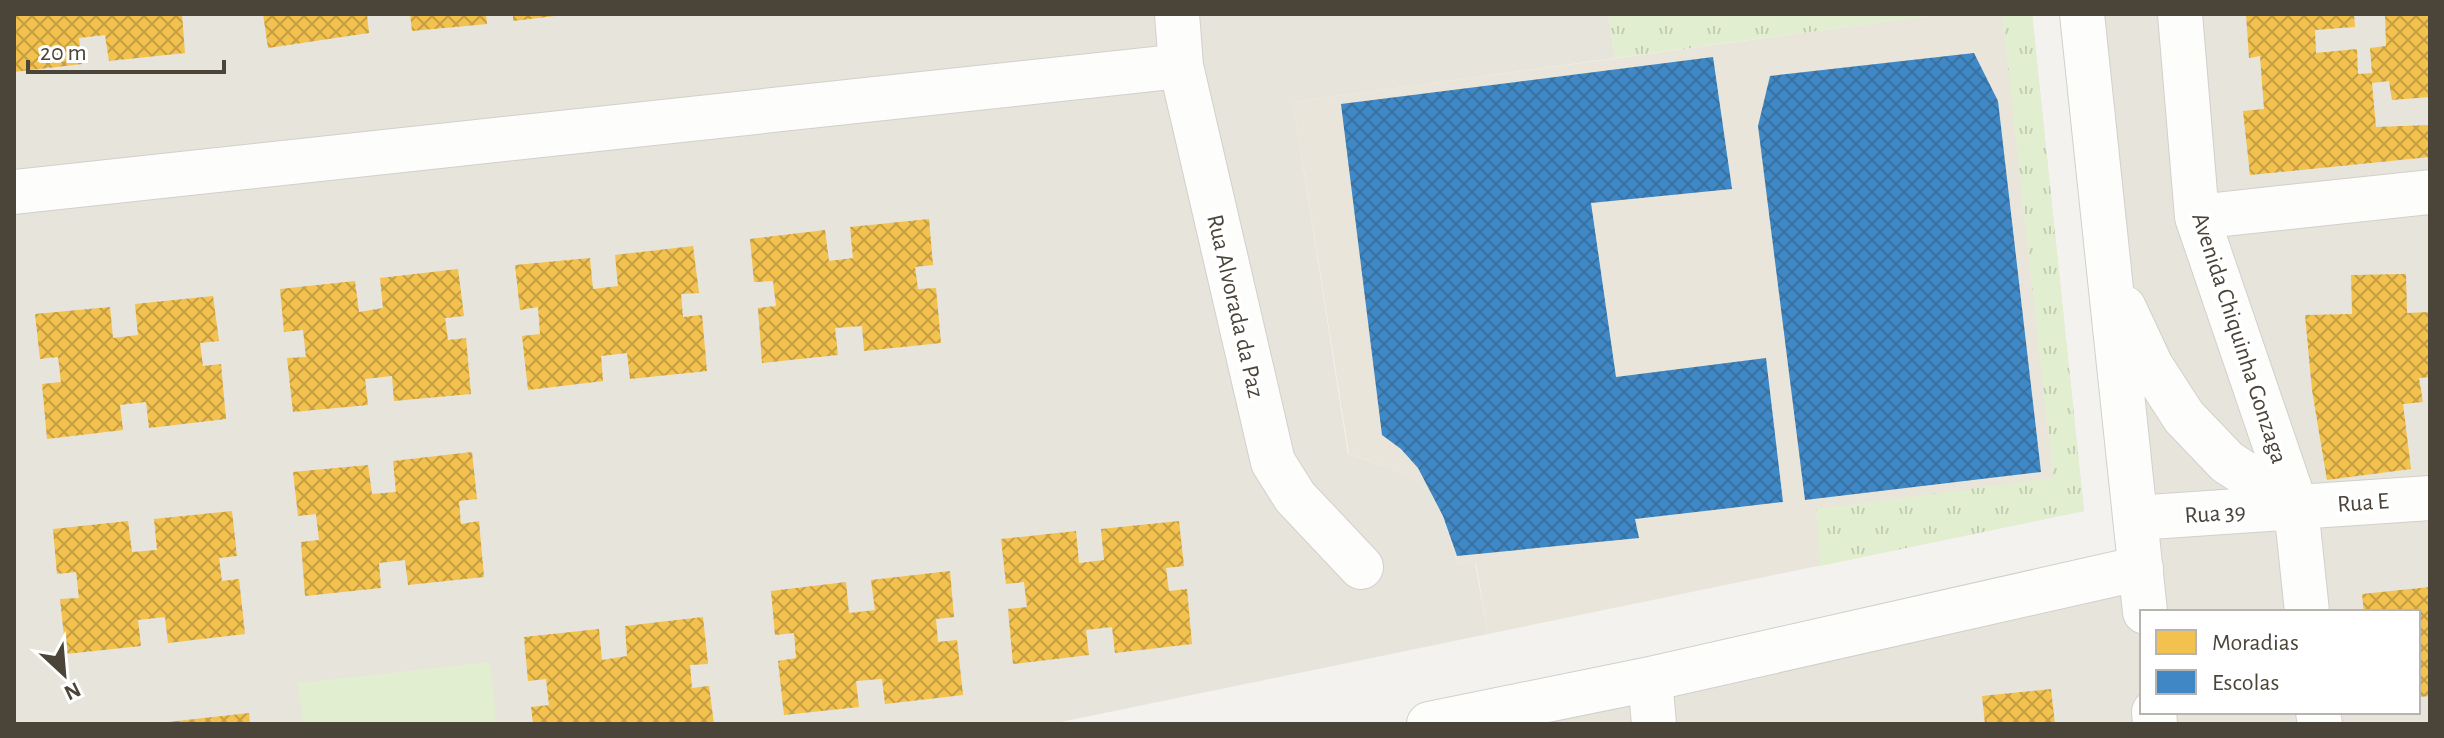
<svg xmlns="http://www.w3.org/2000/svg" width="2444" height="738" viewBox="0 0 2444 738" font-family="'Alegreya Sans',sans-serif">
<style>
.residential{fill:#e7e4dc}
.education{fill:#eae5da}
.grass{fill:url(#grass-tufts)}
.pitch{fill:#e1eecf}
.homes{fill:url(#homes-cross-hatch)}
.schools{fill:url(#schools-cross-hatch)}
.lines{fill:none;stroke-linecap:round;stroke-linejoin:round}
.minor-casing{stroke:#d2d0cb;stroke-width:46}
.minor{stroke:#fdfdfc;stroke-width:44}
.labels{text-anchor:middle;stroke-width:8;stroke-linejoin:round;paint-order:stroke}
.street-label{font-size:24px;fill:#4b4439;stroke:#fff}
</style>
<defs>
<pattern id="grass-tufts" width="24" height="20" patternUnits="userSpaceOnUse" patternTransform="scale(2)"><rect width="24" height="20" fill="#e1eecf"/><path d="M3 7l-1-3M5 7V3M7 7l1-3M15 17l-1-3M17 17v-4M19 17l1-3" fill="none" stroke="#c3cdb2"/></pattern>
<pattern id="homes-cross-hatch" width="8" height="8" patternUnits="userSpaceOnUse" patternTransform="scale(2)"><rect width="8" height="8" fill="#f2c14e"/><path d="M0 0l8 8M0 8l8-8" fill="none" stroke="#c69e42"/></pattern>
<pattern id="schools-cross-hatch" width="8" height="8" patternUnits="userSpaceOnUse" patternTransform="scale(2)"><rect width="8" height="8" fill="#3f88c5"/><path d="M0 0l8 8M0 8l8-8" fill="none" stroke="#3771a1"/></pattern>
</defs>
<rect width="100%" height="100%" fill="#f4f2ee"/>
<path class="residential" d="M14,14H1608L1615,58L1293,102L1348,454L1401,472L1418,482L1432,496L1443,516L1458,565L1475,563L1488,634L1051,724H14Z
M2066,14H2430V724H2159L2157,712H2418V612H2142V712L2155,724H1429L2138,569Z"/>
<path class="education" d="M1943,14H2032L2084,511L1488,634L1476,563L1458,565L1443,516L1432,496L1418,482L1401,472L1349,454L1293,102Z"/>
<path class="grass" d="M1608,14H1943L1615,58Z
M2002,14H2032L2084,511L1820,566L1816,509L2053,478Z"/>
<path class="pitch" d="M490,662L496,724H303L298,683Z"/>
<path class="homes" d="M20,14H182L185,53L109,61L105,35L79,38L82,64L14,72V16Z
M263,14H367L369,33L268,48Z
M410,14H486L487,24L412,31Z
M513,14H555V16L513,21Z
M2246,14H2354L2355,27L2315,30L2316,53L2357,49L2358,74L2372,73L2370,48L2386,46L2385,14H2430V97L2392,100L2389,81L2372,83L2376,127L2430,125V157L2250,175L2243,111L2264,109L2260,56L2249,58Z
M929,219L933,265L915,267L918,289L936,288L941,343L864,351L862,326L835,328L838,355L762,363L758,308L776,306L773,281L754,282L750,239L825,230L829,261L853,258L850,227Z
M693,246L699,293L681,294L683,317L702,315L707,371L630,379L627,353L601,356L603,381L528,390L522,336L540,334L538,307L520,310L515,265L590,258L593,289L618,286L615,255Z
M458,269L464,316L445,318L448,340L466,338L471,394L394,401L392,376L365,379L368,405L293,412L287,358L306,357L303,330L284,332L280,289L355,281L359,312L383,308L380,278Z
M2406,274L2407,313L2430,312V377L2419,378L2423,402L2403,404L2411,469L2327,480L2312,390L2305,315L2352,314L2351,275Z
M213,296L219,341L200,343L203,366L221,364L226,419L149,428L146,402L120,405L123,430L47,439L42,384L61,382L58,357L40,359L35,314L110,307L113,338L138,335L135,304Z
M472,452L477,499L459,501L461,524L479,521L484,577L408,585L405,560L379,563L381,588L305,596L301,542L319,540L316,514L298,516L293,472L368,465L372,494L396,492L393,461Z
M232,511L237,556L219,558L222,581L239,579L245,634L168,643L165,617L138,620L141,646L66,654L60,599L79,598L76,572L57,574L53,529L128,521L132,552L157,550L154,519Z
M1179,521L1184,566L1166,568L1169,591L1187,589L1192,644L1115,653L1112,627L1086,630L1089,655L1013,664L1008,609L1027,607L1024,582L1006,584L1001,539L1076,531L1079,563L1104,560L1101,529Z
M950,571L954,617L936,619L938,642L957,640L963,695L885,704L882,679L856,681L859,707L784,715L778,661L796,658L794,633L775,635L771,591L846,582L849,613L875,610L871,580Z
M2430,587V696L2418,697V612H2364L2362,594Z
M703,617L708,664L690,665L692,688L709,686L714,724H533L531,707L549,705L546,679L528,681L524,637L599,629L602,660L627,656L625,626Z
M2051,689L2055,724H1985L1982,696Z
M249,713L250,724H168V722Z"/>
<path class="schools" d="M1974,53L1998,101L2041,472L1805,500L1758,126L1770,76Z
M1713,57L1732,189L1591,203L1616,377L1766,358L1783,502L1635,519L1639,538L1457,556L1443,516L1418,468L1401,449L1382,435L1341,104Z"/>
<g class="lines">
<g class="minor-casing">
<path id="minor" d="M1177,14L1181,66L1273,462L1295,497L1361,567
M2082,14L2145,612
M2180,14L2197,217L2296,507L2307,612
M14,192L1181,66
M2197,217L2430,192
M2124,308L2151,366L2184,417L2227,462L2296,507
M2135,518L2430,498
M1650,679L1654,724
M2154,712L2155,724
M2318,712L2320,724
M1429,724L1650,679L2141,568"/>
</g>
<use href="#minor" class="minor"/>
</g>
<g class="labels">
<g class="street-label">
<text transform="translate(1236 306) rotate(77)" y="8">Rua Alvorada da Paz</text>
<text transform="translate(2240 338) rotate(72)" y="8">Avenida Chiquinha Gonzaga</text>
<text transform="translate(2363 502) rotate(-4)" y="8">Rua E</text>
<text transform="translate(2215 513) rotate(-4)" y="8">Rua 39</text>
</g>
</g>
<rect width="2444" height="738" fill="none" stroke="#4b4439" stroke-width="32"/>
<rect x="2140" y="610" width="280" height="104" fill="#ffffff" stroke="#b7b4b0" stroke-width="2"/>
<rect x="2156" y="630" width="40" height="24" fill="#f2c14e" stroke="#b7b4b0" stroke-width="2"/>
<text x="2212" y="650" font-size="24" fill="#4b4439">Moradias</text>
<rect x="2156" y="670" width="40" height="24" fill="#3f88c5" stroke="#b7b4b0" stroke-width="2"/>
<text x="2212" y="690" font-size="24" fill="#4b4439">Escolas</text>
<g transform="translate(64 674) rotate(154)" stroke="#ffffff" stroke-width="6" paint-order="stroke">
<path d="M0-6L14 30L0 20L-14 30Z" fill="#4b4439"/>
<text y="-12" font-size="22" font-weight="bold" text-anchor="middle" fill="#4b4439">N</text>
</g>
<path d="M28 60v12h196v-12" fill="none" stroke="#4b4439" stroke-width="4"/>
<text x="40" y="60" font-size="24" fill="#4b4439" stroke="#ffffff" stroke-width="6" paint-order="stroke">20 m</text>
</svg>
